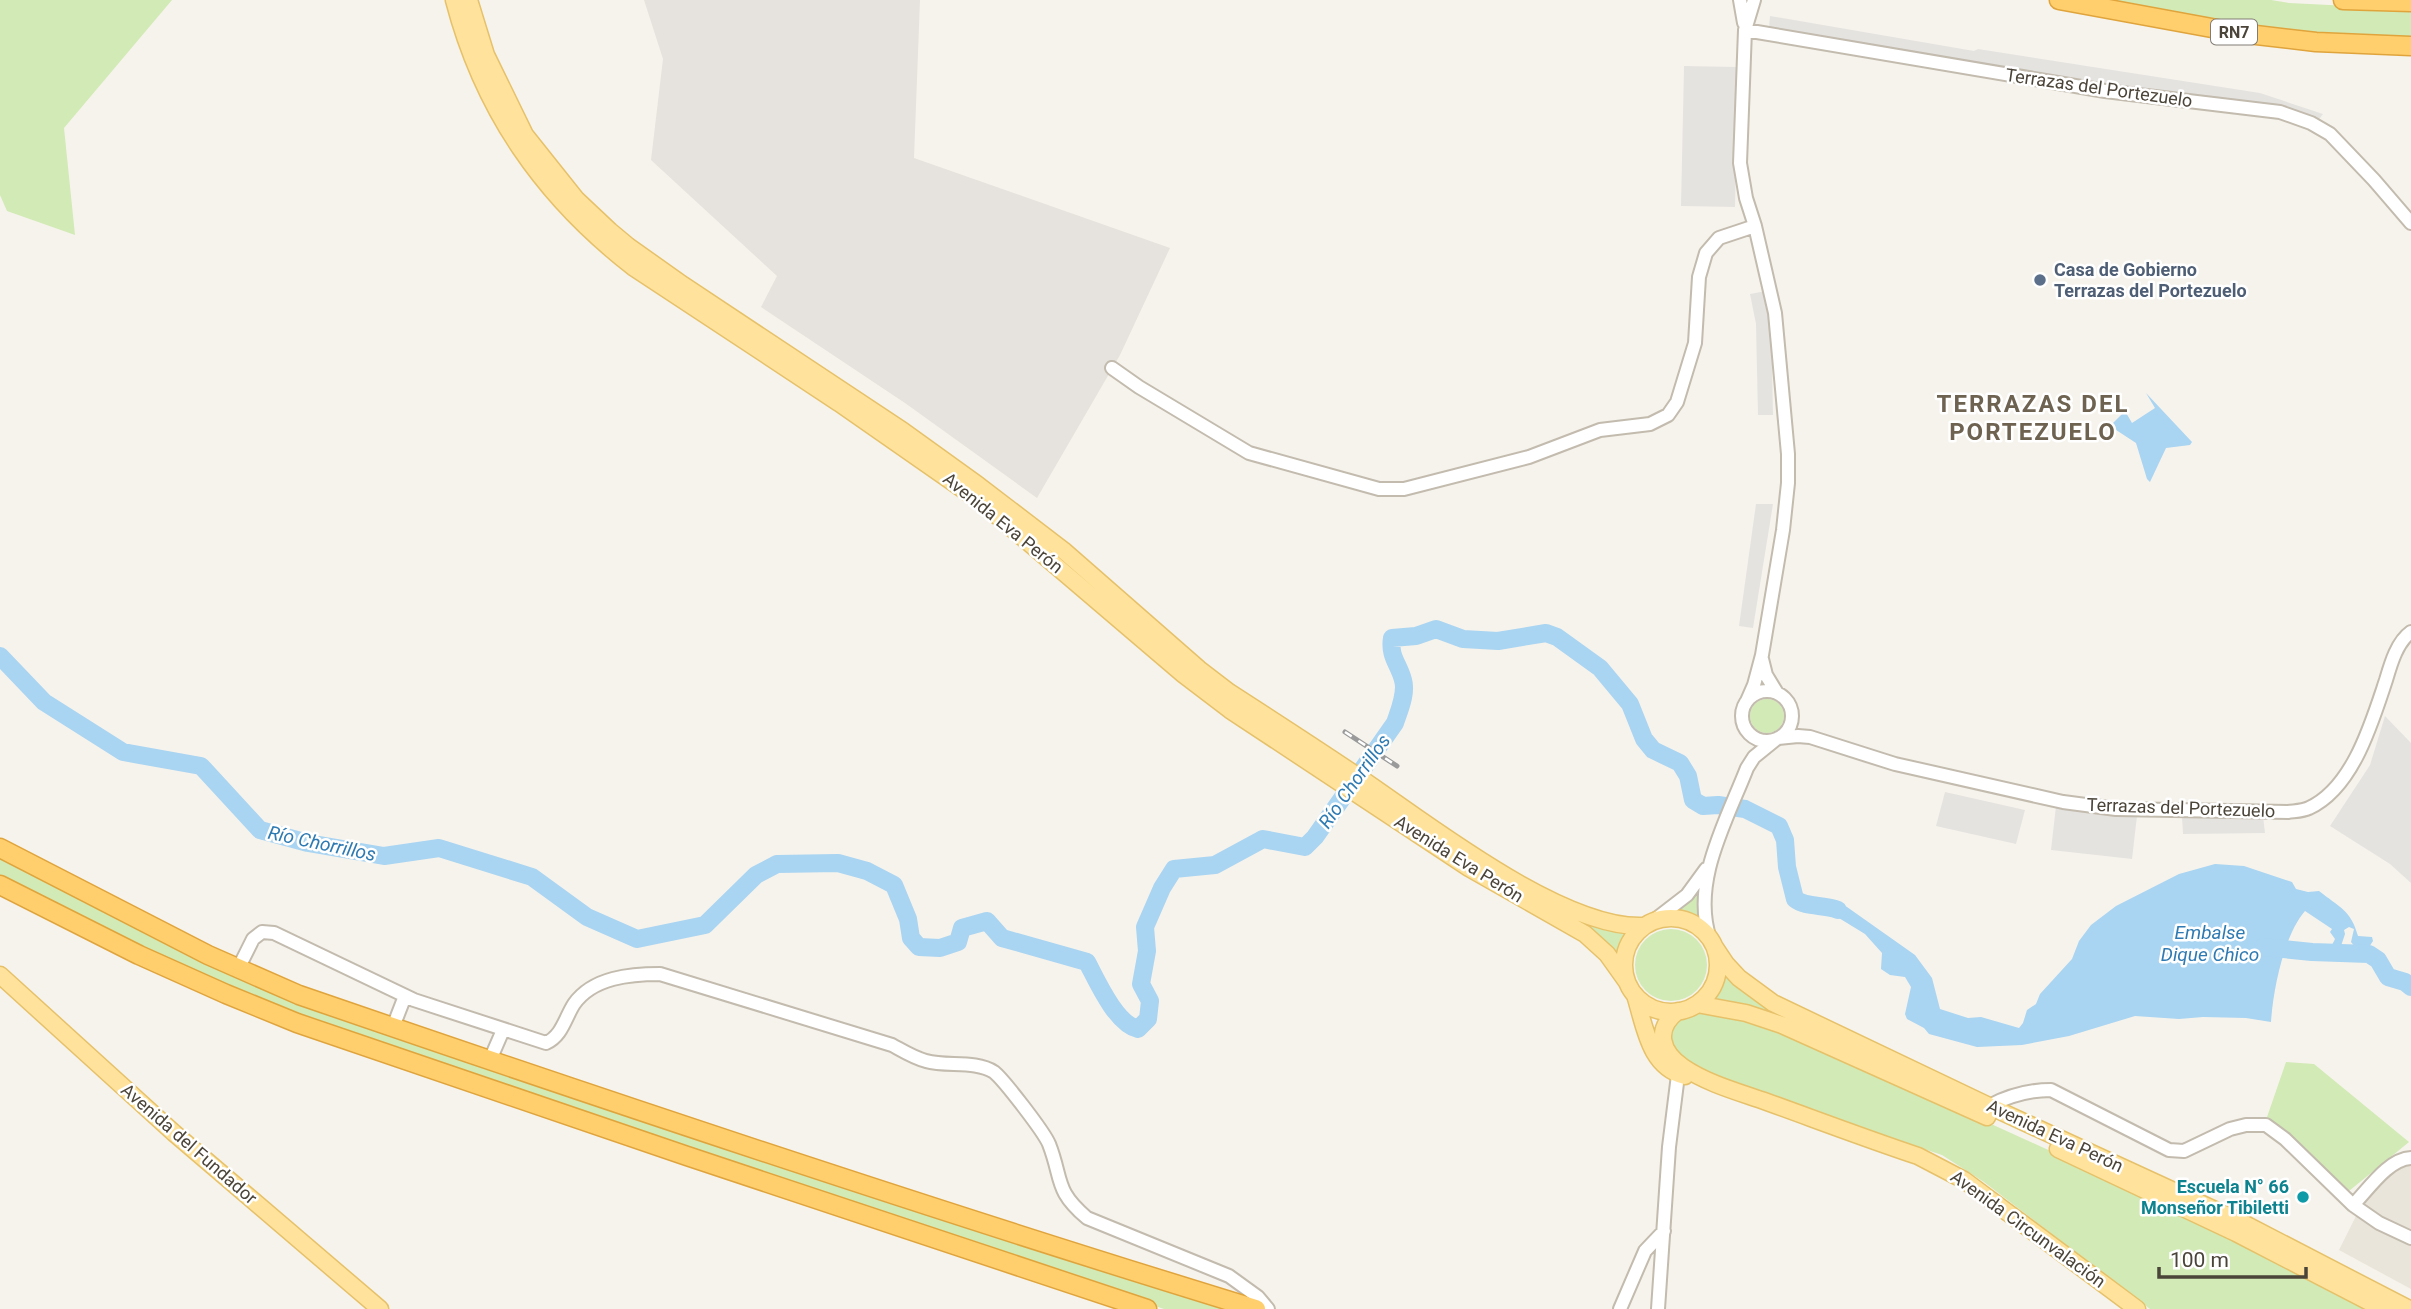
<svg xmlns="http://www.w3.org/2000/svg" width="2411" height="1309" viewBox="0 0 2411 1309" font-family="Roboto,sans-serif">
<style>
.residential{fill:#eae5da}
.industrial{fill:#e6e2dd}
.green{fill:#d2eab5}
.parking{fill:#e5e3e0}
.water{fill:#a9d4f2;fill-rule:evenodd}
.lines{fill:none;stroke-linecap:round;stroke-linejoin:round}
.river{stroke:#a9d4f2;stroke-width:18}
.minor-casing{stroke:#c2bbae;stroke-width:16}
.major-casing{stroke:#e6c16a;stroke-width:19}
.highway-casing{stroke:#e0a43c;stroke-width:21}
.minor{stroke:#fff;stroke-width:12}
.major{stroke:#ffe39c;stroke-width:16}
.highway{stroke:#ffcf6e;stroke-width:18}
.rail-casing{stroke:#9a9a9a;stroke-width:5}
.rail{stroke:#fff;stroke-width:2.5;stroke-dasharray:8;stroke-linecap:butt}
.service-dot{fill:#5c6f8a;stroke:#fff;stroke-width:2.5}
.culture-dot{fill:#0f9aa8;stroke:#fff;stroke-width:2.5}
.labels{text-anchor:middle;stroke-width:5;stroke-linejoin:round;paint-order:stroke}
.shield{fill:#fff;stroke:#817c74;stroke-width:2}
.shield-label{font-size:16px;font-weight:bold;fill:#4b4439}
.street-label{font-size:18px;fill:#4b4439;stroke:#fff}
.service-label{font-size:18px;font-weight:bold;fill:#4e5e75;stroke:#fff;text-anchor:start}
.culture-label{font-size:18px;font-weight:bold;fill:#0d838f;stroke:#fff;text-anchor:end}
.water-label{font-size:19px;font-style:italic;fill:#2e7ab2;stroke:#fff}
.district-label{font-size:24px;font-weight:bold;letter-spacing:2px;fill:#6e6250;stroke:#fff}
</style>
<rect width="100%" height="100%" fill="#f6f3ec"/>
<path class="residential" d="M2411,1152V1289L2339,1250L2362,1204L2391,1156Z"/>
<path class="industrial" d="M644,0H920L914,158L1170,248L1120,355L1037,498L905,403L761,307L777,276L651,160L663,59Z"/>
<path class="green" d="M0,0H172L64,128L75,235L7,211L0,195Z
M2102,0H2271L2289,3L2411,9V38L2278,30Z
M1750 716a17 17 0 1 1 34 0a17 17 0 1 1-34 0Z
M1440,841L1628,931L1620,955L1604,942Z
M0,854L226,970L1236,1309H1164L342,1033L189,972L0,878Z
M1702,882V923L1686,918H1661Z
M1635 965a36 36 0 1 1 72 0a36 36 0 1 1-72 0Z
M1719,972L1752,999L1783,1015C1989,1113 2200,1199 2400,1309H2392C2194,1201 1986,1113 1781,1019L1748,1007L1709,999L1708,996Z
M1706,1011L1747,1018L1868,1068L2112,1179L2139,1196L2378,1309H2150L1984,1182L1942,1155L1703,1075L1678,1058L1666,1030L1682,1013Z
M2286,1062L2314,1064L2409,1142L2349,1191L2285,1130L2266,1120Z"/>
<path class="parking" d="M1770,16L1974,51L1978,49L2260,93L2323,114L2317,122L1769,28Z
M1684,66L1738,67L1735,207L1681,206Z
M1766,291L1771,314L1773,415H1758L1756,324L1750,294Z
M1756,504H1773L1753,628L1739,626Z
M2385,716L2411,743V883L2390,864L2330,826L2370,765Z
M1945,792L2025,810L2016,844L1936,826Z
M2056,806L2137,816L2132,859L2051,850Z
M2263,816L2265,833L2183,834L2182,817Z"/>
<path class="water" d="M2146,393L2192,442L2190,445L2166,448L2150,482L2147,479L2136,443L2110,426L2125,411L2132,423L2155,408Z
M2215,864L2244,866L2292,882L2296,889L2308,892L2319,891C2339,907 2351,910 2358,936L2372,937L2373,941L2369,947L2378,956L2381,964C2365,954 2352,960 2335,959C2327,958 2320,955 2312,952L2330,949L2335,939L2330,932L2332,929L2305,911C2284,935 2273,990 2271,1022L2246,1018L2203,1017L2179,1019L2135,1016L2069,1036L2022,1045L1977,1047L1929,1034L1924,1028L1907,1019L1905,1014L1911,987L1905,977L1890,975L1881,969L1882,953L1865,934L1816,904L1830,902L1847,907L1915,955L1932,978L1940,1009L1968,1018L1981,1017L2019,1028L2023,1023L2027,1010L2036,1004L2040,994L2072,959L2079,941L2091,925L2116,906L2179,874ZM2349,927L2354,929L2351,942L2356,948L2354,952L2344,951L2341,946L2345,934L2344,930Z"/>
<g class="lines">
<path class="river" d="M0,656L44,702L123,752L201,766L260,830L308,843L384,856L439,848L532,877L587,917L637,939L705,925L756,875L777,864L838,863L867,871L894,885L908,919L911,938L919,947L940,948L958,942L962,928L987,921L1002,938L1087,962C1097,981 1116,1024 1138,1029L1148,1019L1150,1001L1141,984L1147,951L1145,927L1162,888L1174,869L1215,865L1263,839L1305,847L1315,837L1395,723C1399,711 1407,693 1403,680C1399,664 1389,657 1392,638L1416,636L1436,629L1463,639L1498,641L1546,633L1557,637L1600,668L1630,704L1644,739L1653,750L1680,763L1688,776L1693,800L1703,806L1718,805L1745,809L1779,826L1785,840L1787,867L1795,899C1806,908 1824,904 1838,910
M2263,947L2312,952L2369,954L2378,960L2388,977L2405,982L2411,987"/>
<g class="minor-casing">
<path id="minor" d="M1740,0L1744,23
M1745,30L2105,91L2280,112L2311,123L2330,134L2374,180L2411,223
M1112,368L1139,387L1249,453L1379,489H1404L1529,457L1600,430L1650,424L1668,415L1677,402L1695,343L1699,277L1706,253L1719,238L1755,226
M1762,659L1766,675L1777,693
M1742 716a25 25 0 1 1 50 0a25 25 0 1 1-50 0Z
M1747,701L1754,685L1762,655L1783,530L1788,483V454L1775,313L1755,226L1746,198L1740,163L1745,30L1754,0
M1778,738L1798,736L1810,737L1895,764L2063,802L2116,809L2288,812C2295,811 2303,811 2309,808C2353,788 2372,722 2386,680C2391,663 2397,642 2411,632
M1652,922L1687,895L1706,869
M1710,939C1691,882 1726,822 1747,768L1754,757L1775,740
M238,969L253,939L262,932L274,933L414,1000L546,1043C562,1036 565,1018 574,1004C593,977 631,974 660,974L892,1045C903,1051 914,1058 926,1061C947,1067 975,1060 994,1072C1004,1080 1044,1132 1049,1144C1063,1180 1054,1190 1087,1218L1229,1276L1258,1297L1268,1309
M393,1027L405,996
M490,1060L503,1030
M1989,1106C2008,1096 2030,1090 2051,1090L2169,1150L2184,1151L2230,1129L2246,1125H2266L2285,1139L2353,1205L2379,1223L2411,1238
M2353,1205C2368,1190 2388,1159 2411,1158
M1620,1309L1645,1251L1664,1231
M1658,1309L1669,1147L1678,1075"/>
</g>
<g class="major-casing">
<path id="major" d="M454,0C483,111 543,197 633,267L839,403L981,502L1184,675L1230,710L1469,868L1585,934L1607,954L1627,982
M469,0L486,55L525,135L576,199L610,231L628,246L683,285L903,431L978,485L1063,550L1199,669L1229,692C1277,723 1325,754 1372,786C1437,831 1565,929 1643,926
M1624 965a47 47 0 1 1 94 0a47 47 0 1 1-94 0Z
M1714,946L1726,964L1739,978L1773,1003L1989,1106L2241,1222L2409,1309
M0,975L174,1133L380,1309
M1635,995C1645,1027 1649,1067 1685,1076
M1697,1004L1746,1013L1782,1025L1987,1117
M1678,1011C1654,1029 1661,1052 1683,1067C1708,1084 1739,1092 1767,1102C1817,1120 1867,1139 1918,1156L1964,1180L2137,1309
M2058,1149L2236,1233L2383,1309"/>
</g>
<g class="highway-casing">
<path id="highway" d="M2059,0L2239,33L2316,42L2411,46
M2343,0L2411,2
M0,848L208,955L299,995C616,1104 935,1211 1256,1309
M0,885L139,955L226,994L297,1023L687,1156L1147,1309"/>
</g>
<use href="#minor" class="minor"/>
<use href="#major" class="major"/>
<use href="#highway" class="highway"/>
<g class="rail-casing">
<path id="rail" d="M1345,732L1397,766"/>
</g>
<use href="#rail" class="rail"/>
</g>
<circle class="service-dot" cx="2040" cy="280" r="7"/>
<circle class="culture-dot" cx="2303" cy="1197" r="7"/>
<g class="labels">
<rect class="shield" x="2211" y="19.5" width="46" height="25" rx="5"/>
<g class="shield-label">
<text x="2234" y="38">RN7</text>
</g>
<g class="street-label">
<text transform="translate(2099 88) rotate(8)" y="6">Terrazas del Portezuelo</text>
<text transform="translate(1003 523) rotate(39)" y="6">Avenida Eva Perón</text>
<text transform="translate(2181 808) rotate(2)" y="6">Terrazas del Portezuelo</text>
<text transform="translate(1459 859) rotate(32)" y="6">Avenida Eva Perón</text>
<text transform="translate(2055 1136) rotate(25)" y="6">Avenida Eva Perón</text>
<text transform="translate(189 1144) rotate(41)" y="6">Avenida del Fundador</text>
<text transform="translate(2028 1229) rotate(36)" y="6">Avenida Circunvalación</text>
</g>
<g class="service-label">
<text x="2054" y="276">Casa de Gobierno<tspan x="2054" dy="21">Terrazas del Portezuelo</tspan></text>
</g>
<g class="culture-label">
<text x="2289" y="1193">Escuela N° 66<tspan x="2289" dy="21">Monseñor Tibiletti</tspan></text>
</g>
<g class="water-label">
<text transform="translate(1354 781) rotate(-55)" y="7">Río Chorrillos</text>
<text transform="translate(322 843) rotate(12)" y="7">Río Chorrillos</text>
<text x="2210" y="939">Embalse<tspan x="2210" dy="22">Dique Chico</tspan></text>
</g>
<g class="district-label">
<text x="2033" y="412">TERRAZAS DEL<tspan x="2033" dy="28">PORTEZUELO</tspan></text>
</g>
</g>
<path d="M2159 1267v10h147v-10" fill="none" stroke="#4b4439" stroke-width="3.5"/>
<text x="2170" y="1267" font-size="21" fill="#4b4439" stroke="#ffffff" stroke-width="5" paint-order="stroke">100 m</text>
</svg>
